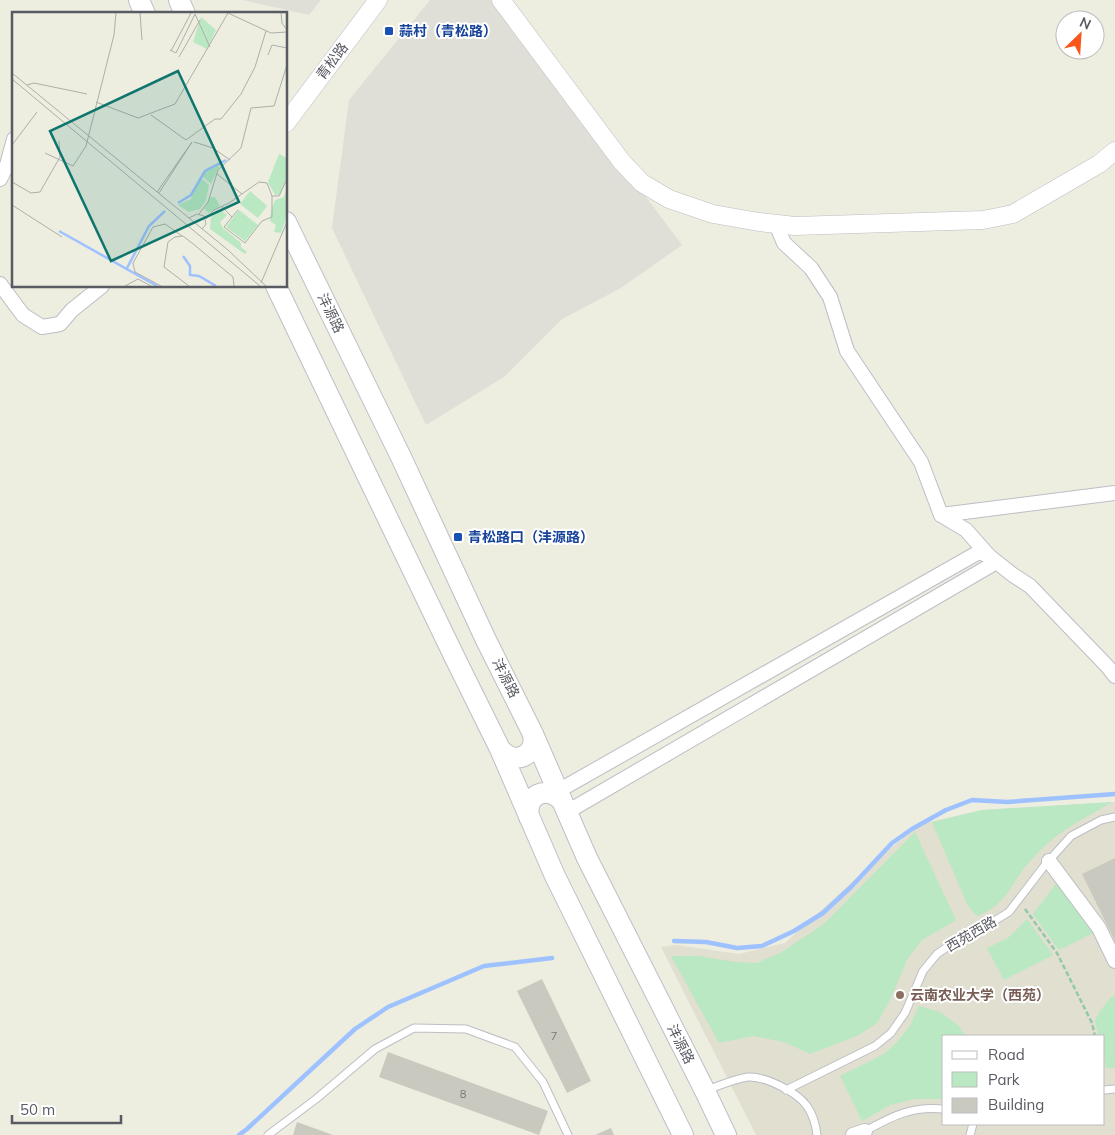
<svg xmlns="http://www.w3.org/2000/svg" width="1115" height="1135" viewBox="0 0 1115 1135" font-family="Mulish,'Noto Sans SC',sans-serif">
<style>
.industrial{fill:#e0dfd7}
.education{fill:#e0dfd0;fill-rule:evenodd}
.green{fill:#b9e8c2}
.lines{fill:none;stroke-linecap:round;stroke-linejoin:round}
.stream{stroke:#9ec2ff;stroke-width:4.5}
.building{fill:#cac9bf}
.service-casing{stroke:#bdbec5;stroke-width:9}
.minor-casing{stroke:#bdbec5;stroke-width:16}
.tertiary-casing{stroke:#bdbec5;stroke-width:19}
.secondary-casing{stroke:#bdbfc7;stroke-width:22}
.path{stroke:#92c9ac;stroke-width:2.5;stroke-dasharray:5 2.5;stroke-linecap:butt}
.service{stroke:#fff;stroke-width:7}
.minor{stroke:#fff;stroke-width:14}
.tertiary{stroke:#fff;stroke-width:18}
.secondary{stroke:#fff;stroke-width:20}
.transit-dot{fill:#1a4fb4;stroke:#fff;stroke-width:2}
.education-dot{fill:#8d6e63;stroke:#fff;stroke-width:2}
.labels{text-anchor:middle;stroke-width:4;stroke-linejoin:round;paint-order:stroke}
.number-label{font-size:11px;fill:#757679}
.transit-label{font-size:14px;font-weight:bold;fill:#164399;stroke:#fff;text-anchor:start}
.street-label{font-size:14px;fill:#595b62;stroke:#fff}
.education-label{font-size:14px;font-weight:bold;fill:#785e54;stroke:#fff;text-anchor:start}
.inset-river{fill:none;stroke:#9ec2ff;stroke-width:2.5}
.inset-road{fill:none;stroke:#aeafaa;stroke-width:1}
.view{fill:#0f766e;fill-opacity:0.15;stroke:#0f766e;stroke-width:2.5}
.inset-edge{fill:none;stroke:#595b62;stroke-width:2.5}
</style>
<rect width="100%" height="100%" fill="#edede0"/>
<path class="industrial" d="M243,0H321L309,15Z
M430,0H490L502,5L682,245L621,288L562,319L504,377L426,425L332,228L349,100Z"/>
<path class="education" d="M1115,802V1135H756L661,947L676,945L739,954L785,943L882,855L913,830L926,823L982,810ZM944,1036H1104V1124H944Z"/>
<path class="green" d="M1112,802C1090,815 1066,827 1047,844C1039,851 1032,859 1025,867C1010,887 1003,907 977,916L968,906L932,822L982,810Z
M915,832L956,920L922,940L908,958L889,1002L877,1023L857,1036L810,1054L784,1042L753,1036L719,1043L671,956H698L736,962L757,963L780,953L824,924Z
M1058,881L1095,932L1059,950L1033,914Z
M1027,919L1053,955L1004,980L987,948L1008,938Z
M1115,996V1068H1106L1104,1056V1036H1099L1095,1021L1100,1011L1111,997Z
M919,1006L940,1012L959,1026L965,1036H944V1099H915L890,1105L862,1121L840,1076L884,1054L897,1042L910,1026Z"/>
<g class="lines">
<path class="stream" d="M674,941L706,942L737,948L762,946L794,931L823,913L851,887L892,843L912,829L946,810L972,800L1007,802L1115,794
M239,1135L247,1129L355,1029L388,1007L484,966L552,958"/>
</g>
<path class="building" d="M1115,858V941L1082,874Z
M542,979L591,1081L567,1093L517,991Z
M388,1052L548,1111L539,1135L379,1077Z
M297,1122L333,1135H293Z
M611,1128L614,1135H595Z"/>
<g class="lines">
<g class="service-casing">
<path id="service" d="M707,1090C721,1085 734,1079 748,1077C765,1076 797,1092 807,1106C813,1115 816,1125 817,1135
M786,1090L875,1046L891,1033L905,1013L923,971L937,954L959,939L986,926L1009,912L1045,865L1071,836L1101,820L1115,817
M1104,1090L1115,1089
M865,1131C893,1116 911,1106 944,1109
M268,1135L316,1099L375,1049L414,1028L466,1029L515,1047L543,1082L568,1135
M970,1135L973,1124"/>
</g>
<g class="minor-casing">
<path id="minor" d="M0,179L7,165L14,139
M776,224L784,243L811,268L830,297L847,351L921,462L941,515L1115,493
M0,284L23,315L42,327L60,324L72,310L102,286
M941,515L966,530L989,556L1013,575L1030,586L1108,667L1115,676
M558,791L979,552L989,556L993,564L567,812
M1049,861L1099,928L1115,961
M853,1135L865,1131"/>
</g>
<g class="tertiary-casing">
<path id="tertiary" d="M501,0L622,162L642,183L669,199L713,214L759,222L795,226L983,220L1013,214L1099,164L1115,151
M286,123L378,0"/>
</g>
<g class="secondary-casing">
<path id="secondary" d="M139,0L145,14
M179,0L185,14
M286,222L401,457L486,640L533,734L587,858L705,1091L726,1135
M276,286L454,656L500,749L555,876L683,1135
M500,749C515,766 537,756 533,734
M529,817C525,794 547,785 562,801"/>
</g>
<path class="path" d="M1025,909L1057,953L1092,1023L1095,1036"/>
<use href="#service" class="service"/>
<use href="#minor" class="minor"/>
<use href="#tertiary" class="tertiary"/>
<use href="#secondary" class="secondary"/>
</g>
<g class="transit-dot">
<rect x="384" y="26" width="10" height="10" rx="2.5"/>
<rect x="453" y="532" width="10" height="10" rx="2.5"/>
</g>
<circle class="education-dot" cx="900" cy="995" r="5"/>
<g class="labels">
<g class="number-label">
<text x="554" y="1040">7</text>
<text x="463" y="1098">8</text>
</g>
<g class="transit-label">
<text x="399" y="36">蒜村（青松路）</text>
<text x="468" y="542">青松路口（沣源路）</text>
</g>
<g class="street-label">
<text transform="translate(332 61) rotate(-53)" y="5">青松路</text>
<text transform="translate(331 313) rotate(64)" y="5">沣源路</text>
<text transform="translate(506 678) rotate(63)" y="5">沣源路</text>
<text transform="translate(971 934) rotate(-30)" y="5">西苑西路</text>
<text transform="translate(681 1044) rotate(63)" y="5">沣源路</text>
</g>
<g class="education-label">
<text x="910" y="1000">云南农业大学（西苑）</text>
</g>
</g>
<g transform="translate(12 12)">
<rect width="275" height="275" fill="#edede0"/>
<path d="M189,5L204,18L195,37L181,30ZM267,142L275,146V165L269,182L263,183L256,170ZM209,151L199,172L189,163L194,159ZM188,165L197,173L194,189L188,197L177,200L166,193L179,187ZM275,175V204L269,221L262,220L264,213L258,209L259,199L263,188L272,185ZM238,179L255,194L246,206L228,192ZM198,185H203L208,194L197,201L192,197ZM209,198L215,203L208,210L211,216L229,231V235L235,240L233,242L198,217L199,205ZM227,198L246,213L233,229L214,215Z" fill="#b9e8c2"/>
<path class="inset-river" d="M166,191L179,183L193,159L214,148M47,219L145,274M171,244L178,254V263L187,264L204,274M114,258L137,214L153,199"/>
<path class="inset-road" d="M128,1L130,28M216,1L259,21L275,20M269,1L270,11L275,18M183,2L198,35M158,38L164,41L183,2M159,39L179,1M256,43L260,33L275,36M167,45L188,8M0,61L216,238L254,274M0,67L248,274M15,73L22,71L75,82M84,90L126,106L163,92L216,1M139,103L174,128L203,107H209L229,82L243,55L254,19M182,130L201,136L218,148M0,133L25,100M33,141L61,154L74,134L102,23L104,1M205,162L230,182M0,170L19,181L28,180L48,145L47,129M145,180L180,130M147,181L180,130M0,193L50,225M210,195L220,205L226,198M187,202L196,190L206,158L229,136L239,96L262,94L275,53M220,205L212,215L233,231L250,209L260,205V184M177,206L185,202L192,204L194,212L190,217M194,207L202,198L217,191L247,170L255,171L260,184H267L275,167M249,271L275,210M113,274L126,267L139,274M149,274L123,260L121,251L141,215L153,212L170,224M177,274L152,255L156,230L163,225L171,224L180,231L221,265L222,274"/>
<path class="view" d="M166,59L227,190L99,249L38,119Z"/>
<rect width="275" height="275" class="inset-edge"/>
</g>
<rect x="942" y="1035" width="162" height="90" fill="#ffffff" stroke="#bdbdc0"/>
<rect x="952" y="1051" width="25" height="8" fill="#ffffff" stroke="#bdbdc0"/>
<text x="988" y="1060" font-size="15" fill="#595b62">Road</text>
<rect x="952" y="1072" width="25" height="15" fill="#b9e8c2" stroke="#bdbdc0"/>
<text x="988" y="1085" font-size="15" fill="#595b62">Park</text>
<rect x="952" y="1098" width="25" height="15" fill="#cac9bf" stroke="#bdbdc0"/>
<text x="988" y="1110" font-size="15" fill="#595b62">Building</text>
<g transform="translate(1080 35) rotate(25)"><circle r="24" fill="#ffffff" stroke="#bdbdc0"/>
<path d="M0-4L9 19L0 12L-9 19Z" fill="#f8561b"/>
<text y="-8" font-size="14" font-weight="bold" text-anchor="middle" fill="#595b62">N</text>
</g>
<path d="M12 1115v8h109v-8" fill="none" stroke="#595b62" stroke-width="2.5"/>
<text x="20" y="1115" font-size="15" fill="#595b62" stroke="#ffffff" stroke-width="4" paint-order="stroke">50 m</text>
</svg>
